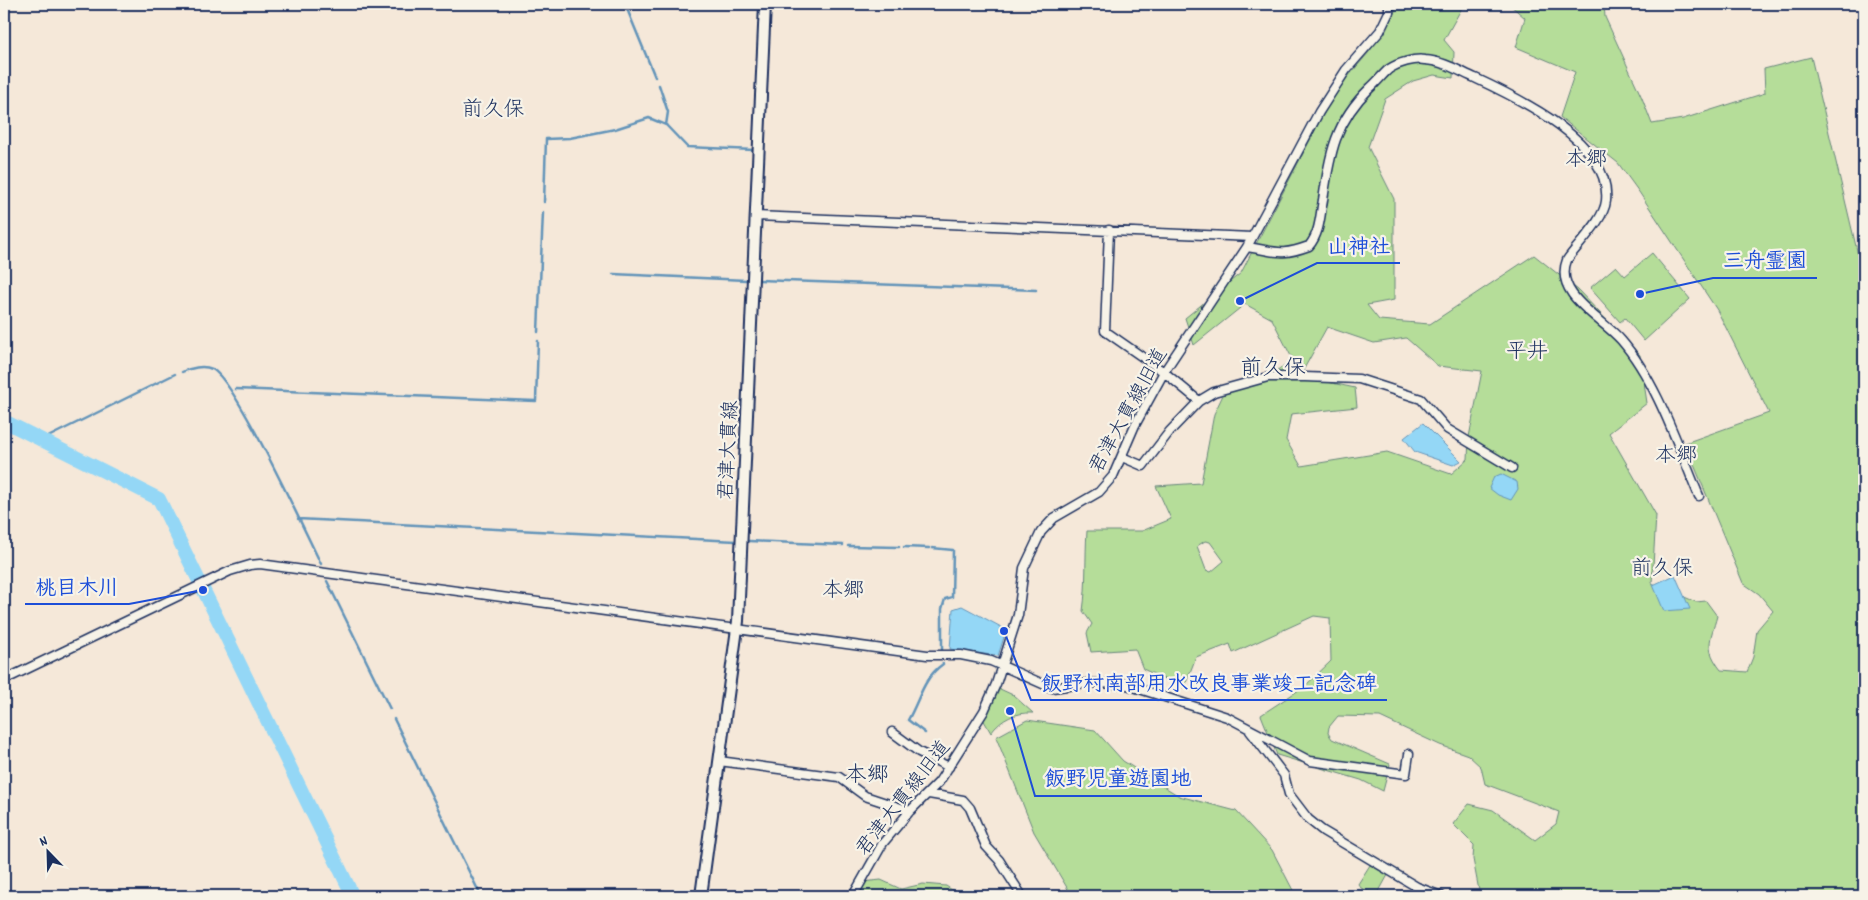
<svg xmlns="http://www.w3.org/2000/svg" width="1868" height="900" viewBox="0 0 1868 900" font-family="Dekko,'Klee One',sans-serif">
<style>
.green{fill:#b5dd99;stroke:#68867c;fill-rule:evenodd}
.water{fill:#94d7f6;stroke:#6494b9}
.lines{fill:none;stroke-linecap:round;stroke-linejoin:round}
.stream{stroke:#6494b9;stroke-width:2.5}
.river{stroke:#94d7f6;stroke-width:14}
.minor-casing{stroke:#1b2f5e;stroke-width:11}
.major-casing{stroke:#1b2f5e;stroke-width:14}
.minor{stroke:#f7f3e8;stroke-width:8}
.major{stroke:#f7f3e8;stroke-width:10}
.labels{text-anchor:middle;stroke-width:4.5;stroke-linejoin:round;paint-order:stroke}
.street-label{font-size:20px;fill:#1b2f5e;stroke:#f7f3e8}
.neighbourhood-label{font-size:21px;fill:#1b2f5e;stroke:#f7f3e8}
.quarter-label{font-size:22px;fill:#1b2f5e;stroke:#f7f3e8}
.leader{fill:none;stroke:#1d4ed8;stroke-width:2}
.callout-dot{fill:#1d4ed8;stroke:#f7f3e8;stroke-width:2}
.callout-label{font-size:21px;text-anchor:middle;font-weight:bold;fill:#1d4ed8;stroke:#f7f3e8;stroke-width:4.5;stroke-linejoin:round;paint-order:stroke}
</style>
<rect width="100%" height="100%" fill="#f5e8d9"/>
<filter id="ink" filterUnits="userSpaceOnUse"><feTurbulence type="fractalNoise" baseFrequency=".02" numOctaves="2"/><feDisplacementMap in="SourceGraphic" scale="10" xChannelSelector="R" yChannelSelector="G"/><feConvolveMatrix kernelMatrix="1 2 1 2 8 2 1 2 1" color-interpolation-filters="sRGB"/></filter>
<g filter="url(#ink)">
<path class="green" d="M1397,4H1464L1444,40L1454,52L1453,78L1434,75L1413,81L1385,99L1368,147L1394,199V300L1367,305L1379,320L1430,324L1534,255L1578,290L1640,355L1647,403L1609,433L1656,515L1652,583L1696,602L1706,601L1717,616C1710,641 1704,648 1721,670L1747,672L1753,657L1757,630L1773,611L1759,594L1743,583L1685,443L1769,413L1717,310L1639,192L1618,163L1560,117L1575,72L1516,47L1525,18L1509,4H1604L1605,17L1642,98L1652,124L1683,119L1765,93L1764,69L1811,57L1864,280V896H1480L1473,859L1474,845L1453,824L1469,804L1493,810L1535,840L1556,824L1559,812L1485,784L1481,767L1468,755L1440,745L1380,717L1338,716L1329,727L1328,733L1332,739L1390,764L1383,791L1361,780L1277,755L1261,715L1305,686L1331,661L1330,618L1314,616L1233,653L1230,644L1196,657L1184,688L1143,669L1135,649L1091,652L1087,633L1092,624L1083,611C1087,584 1085,558 1087,531H1142L1171,519L1156,486L1201,483L1214,414L1223,395L1294,362L1272,319L1245,304L1194,345L1185,318L1241,273L1335,92L1369,52L1394,14ZM1327,327L1374,343L1406,338L1438,366L1482,371L1469,437L1468,459L1451,474L1387,452L1301,466L1286,440L1291,414L1357,407L1355,388L1300,376ZM1205,541L1210,542L1224,561L1211,572L1206,570L1197,546Z
M1652,253L1690,299L1644,341L1625,318L1620,322L1590,288L1616,266L1625,276Z
M1000,689L1013,695L1033,713C1016,712 1001,719 991,733L983,719L997,690Z
M1027,720L1095,730L1123,761L1179,796L1236,811L1272,850L1296,896H1072L1034,832L996,737Z
M1370,865L1388,875L1377,895L1361,888L1358,884Z
M881,880L901,889L923,884L946,886L961,896H858L862,882Z"/>
<path class="water" d="M1423,423L1461,461L1453,465L1415,452L1404,438Z
M1501,474L1517,482L1518,489L1511,500L1498,495L1489,488L1494,477Z
M1675,575L1690,609L1664,611L1653,585Z
M962,606L1003,628L1001,632L1005,634L998,656L950,649L953,609Z"/>
<g class="lines">
<path class="stream" d="M625,4L655,77
M666,125L687,147L754,150
M544,202L546,139L570,138L615,129L649,118L666,125L668,112L659,85
M613,274L746,280
M759,280L1036,290
M538,332L543,212
M182,372C190,368 203,365 212,369C236,381 305,532 321,564
M235,389L536,401L538,341
M44,439L175,374
M298,519L736,541
M749,541L843,545
M848,546L899,547
M904,547L929,548
M932,548L953,550L952,597L945,599L942,609V650
M327,581L390,709
M394,719L481,896
M925,733L908,720C920,699 923,678 943,664"/>
<path class="river" d="M4,421L159,499L353,896"/>
<g class="minor-casing">
<path id="minor" d="M755,216L1252,237
M1109,230L1105,331L1164,372L1199,401
M1247,247C1276,251 1279,257 1309,246C1320,233 1320,216 1323,200C1330,153 1335,122 1370,88C1377,82 1383,74 1389,69C1398,63 1415,58 1425,60C1443,61 1459,71 1475,78C1518,98 1612,142 1606,201C1604,220 1578,244 1567,260C1553,295 1602,318 1621,340C1656,380 1678,446 1699,496
M1122,457L1143,466L1170,431L1199,401L1214,392L1268,377H1305L1359,379L1421,399L1447,429L1512,468
M4,680L230,571L250,565L260,564L927,655H961L991,661L1052,688L1090,683L1124,684L1227,717L1310,761L1406,774L1409,754
M1250,731L1284,775L1289,794L1308,819L1323,831L1417,887L1441,896
M892,732L919,752L949,767
M719,761L839,777L865,796L910,811
M929,794L963,800L970,808L986,846L999,860L1022,896
M853,896L883,843L910,811L939,782L984,711L996,684L1018,615L1024,568L1041,532L1054,518L1099,492L1113,476L1135,425L1164,372L1247,247L1319,112L1346,70L1380,31L1389,12V4"/>
</g>
<g class="major-casing">
<path id="major" d="M701,896L738,621L765,4"/>
</g>
<use href="#minor" class="minor"/>
<use href="#major" class="major"/>
</g>
</g>
<g class="labels">
<g class="street-label">
<text transform="translate(1127 410) rotate(-61)" y="7">君津大貫線旧道</text>
<text transform="translate(727 450) rotate(-87)" y="7">君津大貫線</text>
<text transform="translate(902 797) rotate(-52)" y="7">君津大貫線旧道</text>
</g>
<g class="neighbourhood-label">
<text x="493" y="115">前久保</text>
<text x="1586" y="165">本郷</text>
<text x="1527" y="357">平井</text>
<text x="1676" y="461">本郷</text>
<text x="1662" y="574">前久保</text>
<text x="843" y="596">本郷</text>
</g>
<g class="quarter-label">
<text x="1273" y="374">前久保</text>
<text x="867" y="781">本郷</text>
</g>
</g>
<path class="leader" d="M1240 301L1317 263H1400M1640 294L1713 278H1817M203 590L129 604H25M1004 631L1031 700H1387M1010 711L1035 796H1202"/>
<g class="callout-dot">
<circle cx="1240" cy="301" r="5"/>
<circle cx="1640" cy="294" r="5"/>
<circle cx="203" cy="590" r="5"/>
<circle cx="1004" cy="631" r="5"/>
<circle cx="1010" cy="711" r="5"/>
</g>
<g class="callout-label">
<text x="1359" y="253">山神社</text>
<text x="1765" y="267">三舟霊園</text>
<text x="77" y="594">桃目木川</text>
<text x="1209" y="690">飯野村南部用水改良事業竣工記念碑</text>
<text x="1118" y="785">飯野児童遊園地</text>
</g>
<rect width="1868" height="900" fill="none" stroke="#f7f3e8" stroke-width="20"/>
<rect x="10" y="10" width="1848" height="880" fill="none" stroke="#1b2f5e" stroke-width="2" filter="url(#ink)"/>
<g transform="translate(48 852) rotate(337)" stroke="#f7f3e8" stroke-width="4" paint-order="stroke">
<path d="M0-4L9 19L0 12L-9 19Z" fill="#1b2f5e"/>
<text y="-8" font-size="14" font-weight="bold" text-anchor="middle" fill="#1b2f5e">N</text>
</g>
</svg>
